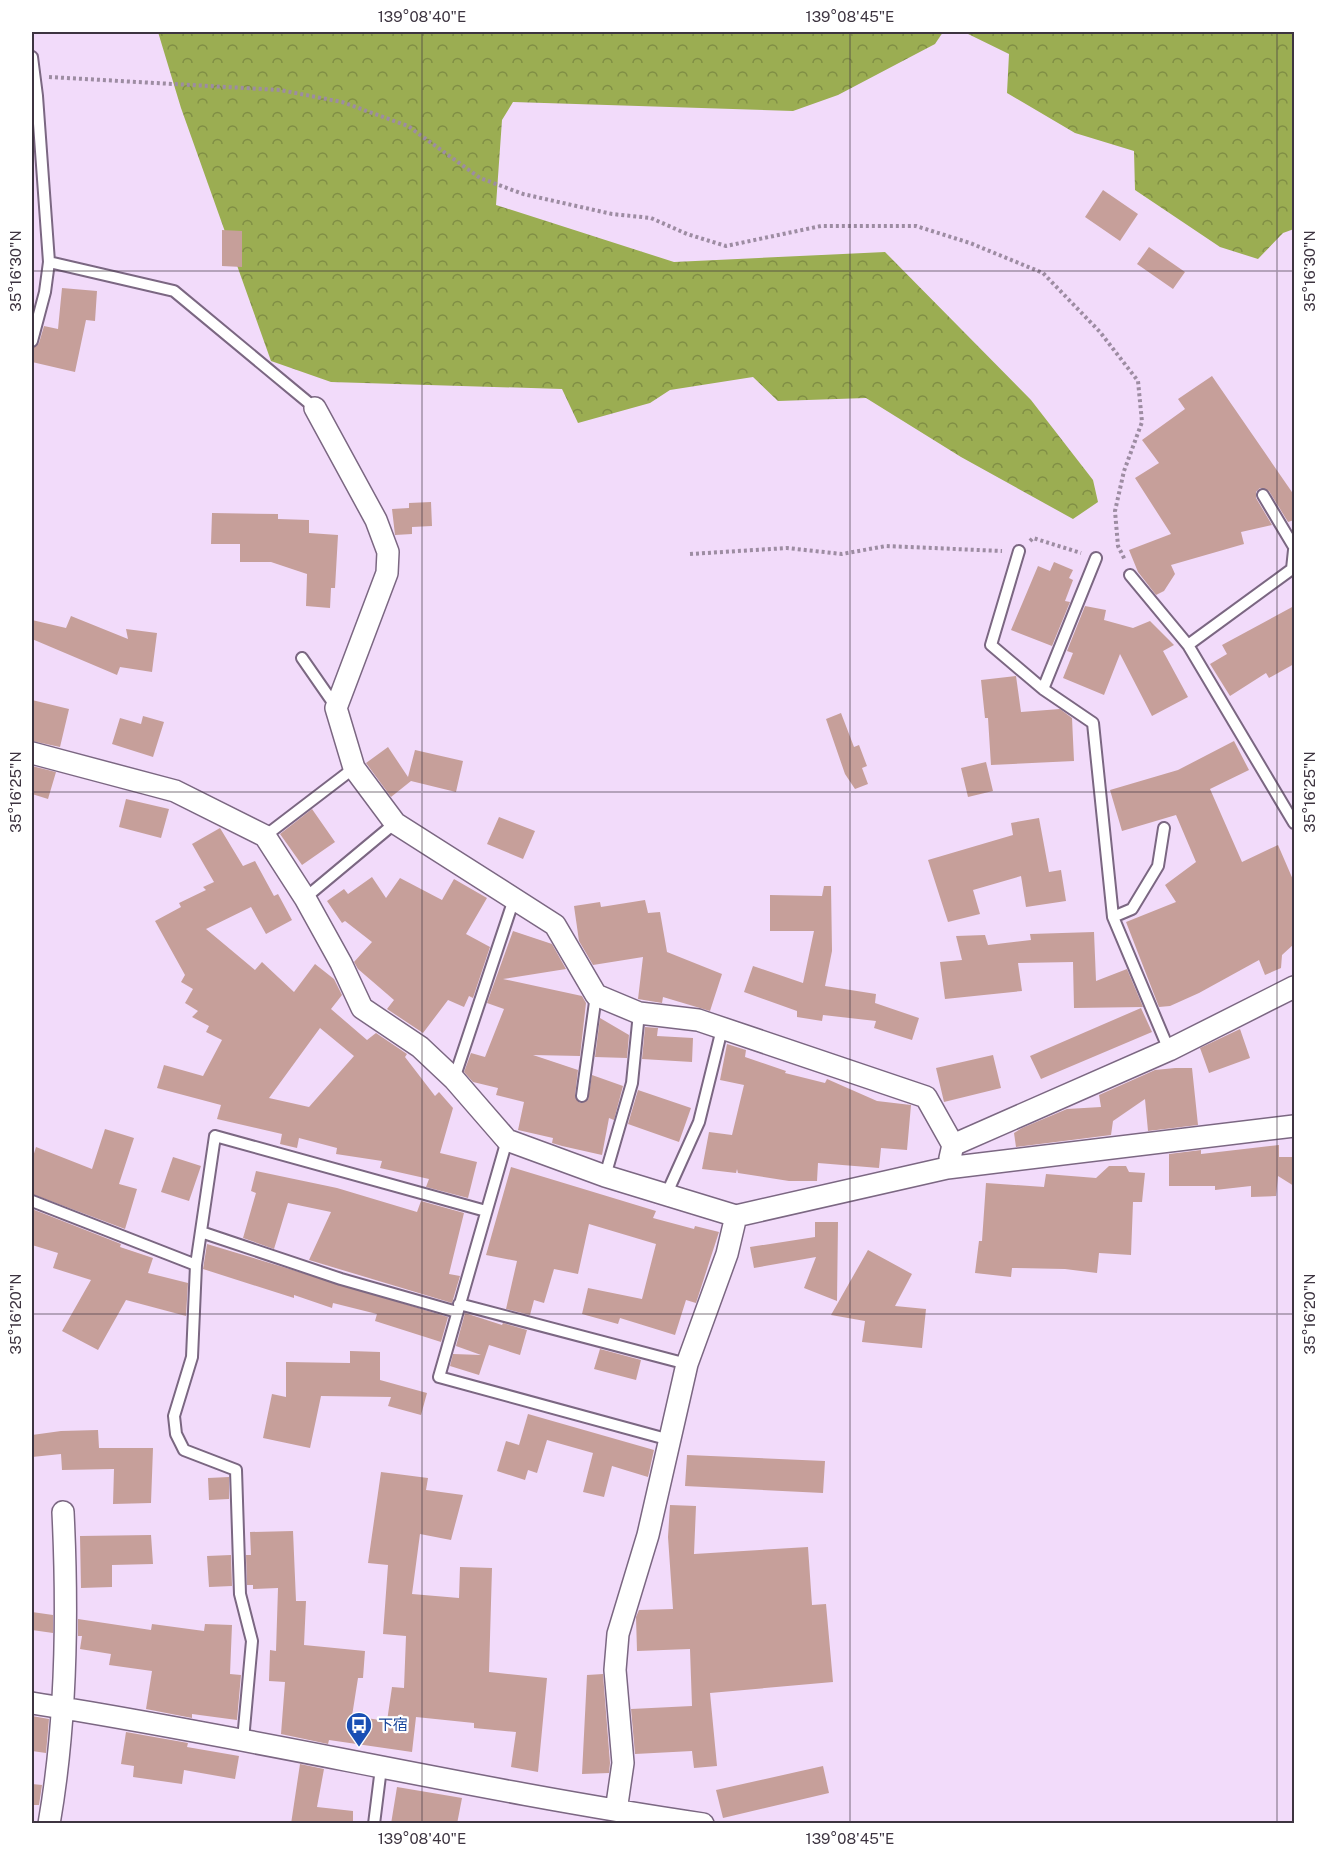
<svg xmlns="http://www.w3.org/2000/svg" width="1326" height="1855" viewBox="0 0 1326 1855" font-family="'Public Sans','Noto Sans JP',sans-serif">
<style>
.forest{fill:url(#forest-crowns)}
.building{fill:#c69f9a;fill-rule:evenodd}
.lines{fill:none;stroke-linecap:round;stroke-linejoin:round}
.service-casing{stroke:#7b6782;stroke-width:14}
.minor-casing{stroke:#7b6782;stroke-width:24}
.path{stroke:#9d8ca2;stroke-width:4;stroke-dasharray:3 3;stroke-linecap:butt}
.service{stroke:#fff;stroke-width:10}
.minor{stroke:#fff;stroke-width:21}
.ticks{fill:none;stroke:#3d3440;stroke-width:1.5;stroke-opacity:0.45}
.labels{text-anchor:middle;stroke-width:4.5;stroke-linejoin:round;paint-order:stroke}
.transit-label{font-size:15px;fill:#164399;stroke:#fff;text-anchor:start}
.neatline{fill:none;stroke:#3d3440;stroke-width:2}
.ticks-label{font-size:15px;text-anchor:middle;fill:#3d3440}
</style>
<defs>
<pattern id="forest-crowns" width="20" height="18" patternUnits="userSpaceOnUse" patternTransform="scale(1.5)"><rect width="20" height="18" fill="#9bad52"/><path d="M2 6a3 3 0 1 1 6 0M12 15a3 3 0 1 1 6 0" fill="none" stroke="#808e45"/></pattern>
</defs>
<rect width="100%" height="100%" fill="#f2dbfa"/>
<path class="forest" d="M158,32H943L935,44L838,95L793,111L513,102L502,120L496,205L674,262L885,252L1031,400L1093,480L1098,502L1073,519L961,457L866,398L778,401L753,377L670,390L650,403L578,423L562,389L331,382L271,361L181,108Z
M964,32H1294V229L1283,233L1258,259L1220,247L1135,190L1134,151L1075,133L1007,93L1009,54Z"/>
<path class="building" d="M1103,190L1138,214L1120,241L1085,217Z
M222,230L242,231V267L222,266Z
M1149,247L1185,272L1173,289L1137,264Z
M62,288L97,291L95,321L86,320L75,372L32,362L33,348L39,343L44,326L58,329Z
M1212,376L1294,495V520L1288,522L1269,491L1260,488L1256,492V498L1272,525L1241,532L1244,544L1171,565L1175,574L1164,591L1156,595L1138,572L1129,550L1171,534L1135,478L1159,463L1142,440L1185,409L1178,399Z
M431,502L432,526L412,527V534L395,535L392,509L409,508V503Z
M212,513L278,514V519L309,520V533L338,535L335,588H331L330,608L306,606L307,574L271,562H240V544H211Z
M1054,562L1073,570L1069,578L1073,580L1065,601L1070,602L1052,646L1011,630L1038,566L1050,571Z
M1085,606L1106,610L1104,620L1133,628L1150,621L1174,645L1163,651L1188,697L1152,716L1120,654L1104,695L1063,678L1073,653L1067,651Z
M1294,606V664L1269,678L1266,673L1230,696L1210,664L1227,654L1222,645Z
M71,616L128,639L126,629L157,633L152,672L120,667L117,675L32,639V620L66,628Z
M1016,676L1021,712L1060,709L1072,718L1074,761L991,765L988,718H985L981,680Z
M32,700L69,709L60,747L32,741Z
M841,713L854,747L859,745L867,766L862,768L868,784L855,789L845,774L826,719Z
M143,716L164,722L153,757L112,744L120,718L141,724Z
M1234,741L1249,770L1210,789L1242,862L1278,845L1294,882V944L1282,955L1281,968L1265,975L1259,960L1199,993L1170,1006L1159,1007L1126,922L1176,902L1165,885L1196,862L1176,815L1122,831L1110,790L1178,770Z
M388,747L408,777L415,750L463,761L456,792L411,781L391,797L366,763Z
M986,762L993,791L968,797L961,768Z
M32,766L56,772L48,799L32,794Z
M126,799L169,809L161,838L119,827Z
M312,809L335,842L302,865L280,834Z
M499,817L535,831L523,859L487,844Z
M1039,818L1049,872L1061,870L1066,901L1026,907L1021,876L973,890L980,914L948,922L928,860L1013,835L1011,823Z
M220,828L243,866L255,861L274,896L278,894L292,920L266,934L251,907L206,929L255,970L262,962L294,992L315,964L334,979L342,995L331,1009L367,1040L376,1033L407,1054L405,1057L435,1096L439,1092L453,1108L440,1153L477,1162L468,1198L426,1187L429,1179L380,1168L382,1161L336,1154L337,1148L299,1138L297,1148L280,1144L282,1134L217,1119L221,1105L157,1088L164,1065L203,1076L222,1040L206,1032L209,1026L192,1017L198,1011L185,1003L193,989L181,982L185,975L155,921L181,907L179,903L206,890L203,887L214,882L192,844ZM320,1028L354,1056L309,1107L269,1098Z
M372,877L386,898L400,878L442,900L454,879L487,898L466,934L490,947L473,998L469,996L464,1007L448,1000L423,1033L387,1009L394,1000L358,969L354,962L372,942L345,921L342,923L327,901L344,889L348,894Z
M824,886H831L832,951L825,986L876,994L875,1003L919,1018L912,1040L874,1028L876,1021L823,1015L822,1021L797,1017V1011L744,992L753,966L803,983L814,931H770V895L822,896Z
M645,900L648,913L660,912L667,952L722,974L710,1011L663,997L662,1003L638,999L643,957L593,965L579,941L574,906L600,902L601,907Z
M513,931L552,944L566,969L503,979L582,996L586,1003L580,1056L533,1055L578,1070L575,1096L580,1103L588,1100L592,1075L623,1086L614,1120L609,1118L602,1155L562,1146L552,1143L553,1138L518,1130L524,1102L496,1095L498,1088L473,1082L464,1072L471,1053L485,1057L504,1009L487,1003Z
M1094,932L1096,981L1127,969L1143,1007L1074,1008L1073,962L1018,963L1022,991L945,999L940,962L962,960L956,936L985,935L988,945L1031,940L1030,934Z
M1141,1008L1152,1032L1041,1079L1030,1056Z
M600,1018L629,1035L627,1058L595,1057Z
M645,1027L658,1028L657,1036L693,1038L692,1062L642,1059Z
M1240,1029L1250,1058L1209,1073L1200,1048Z
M727,1044L746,1050L745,1057L786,1071L785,1073L825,1083L827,1079L877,1101L911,1105L907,1150L881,1148L879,1168L818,1163L817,1181H789L738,1173L737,1169L736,1173L702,1169L709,1132L732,1135L744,1085L720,1080Z
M993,1055L1001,1088L944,1102L936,1068Z
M1175,1068H1192L1198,1125L1148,1131L1145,1099L1113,1121L1111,1135L1016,1147L1014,1133L1022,1128L1067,1109L1101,1107L1099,1095L1155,1070Z
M638,1090L691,1108L679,1142L628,1124Z
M105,1129L134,1138L119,1184L137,1189L125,1229L32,1194V1160L36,1147L92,1169Z
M1279,1145V1157H1294V1186L1278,1176L1276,1196L1251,1197V1186L1215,1190V1186H1169V1154L1201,1150V1154Z
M173,1157L201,1166L189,1201L161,1192Z
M1109,1166H1126L1129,1172L1145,1173L1142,1202H1133L1131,1255L1099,1253L1097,1273L1065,1269L1012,1268L1011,1277L975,1273L979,1241H982L986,1183L1044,1187L1046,1174L1096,1178Z
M511,1167L656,1211L653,1218L694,1229L695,1226L719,1232L696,1303L686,1300L675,1335L620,1318L618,1324L582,1314L588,1288L642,1299L656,1244L589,1224L578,1274L554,1269L544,1303L534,1300L530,1315L506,1309L517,1261L486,1255Z
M256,1171L337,1188L417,1212L421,1201L464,1213L449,1274L460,1276L452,1303L309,1260L331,1212L288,1203L274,1249L243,1238L256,1193L251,1191Z
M32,1209L121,1244L120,1247L153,1258L148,1273L188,1283L186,1316L126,1300L98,1350L62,1331L91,1280L53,1268L58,1253L32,1245Z
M815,1222H838L837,1301L804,1288L816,1257L754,1268L750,1247L815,1237Z
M207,1244L448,1317L441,1342L375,1321L377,1314L333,1303L332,1308L294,1295V1298L203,1269Z
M868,1250L912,1274L895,1306L926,1309L922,1348L862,1342L865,1321L831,1315Z
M465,1313L502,1325L503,1323L527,1330L520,1355L489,1345L479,1375L450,1366L453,1354L481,1355L456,1346Z
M600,1349L641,1360L636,1380L594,1369Z
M350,1351L380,1352V1380L427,1393L421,1415L388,1406L391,1397L321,1396L310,1448L263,1438L272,1394L286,1397V1362L350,1363Z
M528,1414L654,1450L648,1477L612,1466L604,1497L583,1492L593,1453L547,1440L537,1473L528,1470L525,1480L497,1471L506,1441L519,1445Z
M98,1430L99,1448H153L151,1503L113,1504L114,1469L62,1470L61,1454L32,1457V1435L61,1431Z
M687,1455L825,1461L823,1493L685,1486Z
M381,1472L428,1478L426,1490L463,1495L451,1540L420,1534L412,1594L459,1598L460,1567L492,1568L489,1672L547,1678L538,1772L511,1767L516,1732L474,1728V1723L416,1717L412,1752L329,1740L328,1744L281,1734L285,1682L269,1681L270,1650L276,1651L278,1588L253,1589V1585H247L246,1555H251L250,1532L293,1531L296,1601H306L304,1645L365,1651L363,1678H358L352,1716L387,1721L392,1687L404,1688L406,1636L383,1634L388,1565L368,1563Z
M229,1477V1499L209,1500L208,1478Z
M670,1505L696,1506L694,1554L808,1547L812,1605L826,1604L833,1682L710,1693L717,1766L694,1768L692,1751L635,1754L631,1709L692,1706L690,1649L637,1651L636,1617L639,1610L673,1609L668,1537Z
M151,1535L153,1564L112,1565V1587L81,1588L80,1536Z
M231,1555L232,1586L209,1587L207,1556Z
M32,1612L53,1615V1633L32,1630Z
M78,1619L151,1630L152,1624L204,1631L205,1624L232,1625L230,1674L241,1675L237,1720L192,1714V1718L146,1709L152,1671L109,1665L111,1654L80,1649L82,1636H78Z
M603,1674L610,1763L609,1773L582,1774L587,1675Z
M32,1716L49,1719L46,1753L32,1751Z
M126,1732L188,1743L187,1747L239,1756L235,1779L184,1770L182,1784L133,1777L134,1766L121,1764Z
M300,1764L324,1769L317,1807L353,1811V1824H291Z
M823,1766L829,1793L723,1818L716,1790Z
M32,1784L42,1785L39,1805H32Z
M397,1787L462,1798L457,1824H391Z"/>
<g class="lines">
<g class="service-casing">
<path id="service" d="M32,57L37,96L49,262L45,292L32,341
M49,262L174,291L315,408
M1263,495L1294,547
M1019,551L991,645L1043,689L1093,723L1113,917L1169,1050
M1130,575L1188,645L1294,823
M1188,645L1292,569L1294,550
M302,658L336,707
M1043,689L1096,558
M265,836L354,768
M305,898L395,823
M1113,917L1132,909L1158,866L1164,828
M454,1079L514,899
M582,1096L596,995
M507,1140L439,1377L670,1440
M605,1176L632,1083L639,1013
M667,1193L699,1122L722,1029
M32,1201L196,1265
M201,1232L341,1279L457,1312
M459,1304L687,1364
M243,1740L252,1641L240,1594L236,1470L184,1450L176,1434L174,1416L192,1357L196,1265L215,1136L486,1211
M374,1824L381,1768"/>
</g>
<g class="minor-casing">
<path id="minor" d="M315,408L376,520L388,552L387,573L336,708L354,768L395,823L555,925L596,995L639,1013L698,1020L926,1097L953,1145
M32,753L175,791L265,836L305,898L341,963L362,1008L420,1047L454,1079L507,1140L605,1176L736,1216L947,1168L1294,1126
M950,1158L953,1145L1169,1050L1294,987
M32,1703C256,1738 478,1791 703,1824
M616,1811L623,1763L615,1670L618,1634L648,1535L687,1364L727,1254L736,1216
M49,1824C67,1721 68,1615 63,1512"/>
</g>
<path class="path" d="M49,77L280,90L342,102L408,126L480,178L523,194L612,214L651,218L687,234L726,246L821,226H916L970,243L1043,273L1100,332L1138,381L1142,422L1124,471L1115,511L1118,546L1125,560
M1030,541L1033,538L1081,553
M690,554L787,548L842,554L886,546L1002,551"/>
<use href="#service" class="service"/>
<use href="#minor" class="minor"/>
</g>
<path class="ticks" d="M422,32V1824M850,32V1824M1277,32V1824M32,271H1294M32,792H1294M32,1314H1294"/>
<defs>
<g id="bus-pin" transform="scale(1.35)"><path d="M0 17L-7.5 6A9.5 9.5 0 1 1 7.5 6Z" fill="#1a4fb4" stroke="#fff"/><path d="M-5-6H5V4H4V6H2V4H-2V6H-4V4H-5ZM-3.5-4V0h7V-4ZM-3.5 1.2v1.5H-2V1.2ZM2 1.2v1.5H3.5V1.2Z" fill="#fff"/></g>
</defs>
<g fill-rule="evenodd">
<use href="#bus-pin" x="359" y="1725"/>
</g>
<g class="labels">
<g class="transit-label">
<text x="378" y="1730">下宿</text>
</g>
</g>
<rect width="1326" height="1855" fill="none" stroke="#ffffff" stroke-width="66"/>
<rect x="33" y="33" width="1260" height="1789" class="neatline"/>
<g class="ticks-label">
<text x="422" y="22">139°08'40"E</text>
<text x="850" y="22">139°08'45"E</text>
<text transform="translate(16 271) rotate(-90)" y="5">35°16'30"N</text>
<text transform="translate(1310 271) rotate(-90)" y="5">35°16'30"N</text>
<text transform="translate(16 792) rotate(-90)" y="5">35°16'25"N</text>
<text transform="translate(1310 792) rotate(-90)" y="5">35°16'25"N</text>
<text transform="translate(16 1314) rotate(-90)" y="5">35°16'20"N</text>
<text transform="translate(1310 1314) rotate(-90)" y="5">35°16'20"N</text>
<text x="422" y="1844">139°08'40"E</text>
<text x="850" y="1844">139°08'45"E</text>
</g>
</svg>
